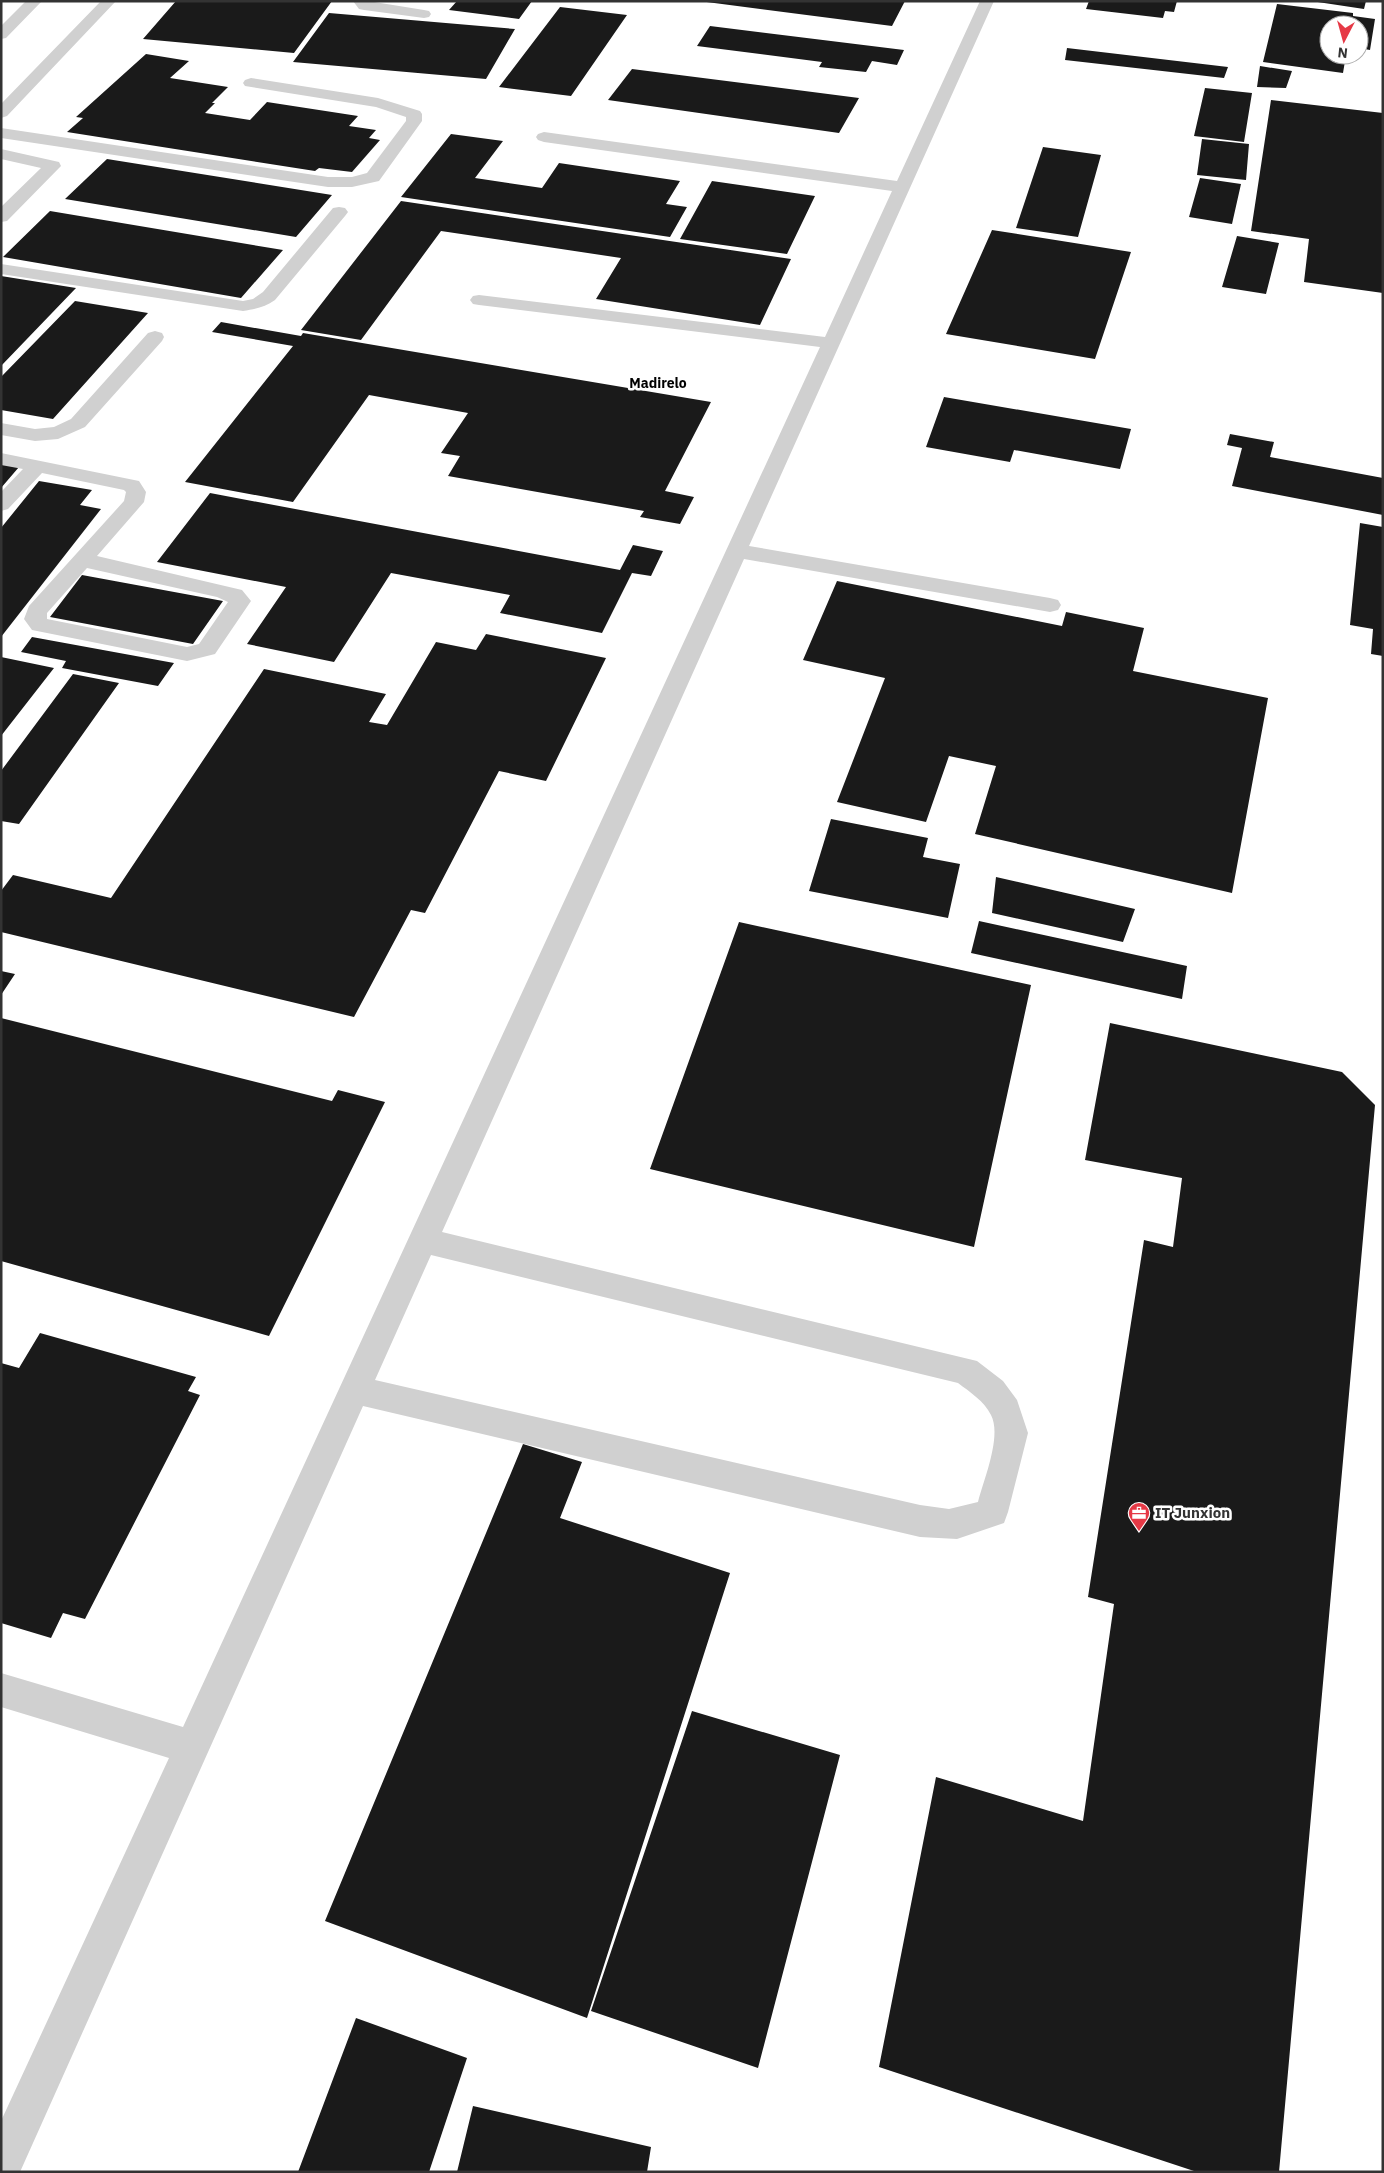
<svg xmlns="http://www.w3.org/2000/svg" width="1384" height="2173" viewBox="0 0 1384 2173" font-family="'IBM Plex Sans',sans-serif">
<style>
.building{fill:#1a1a1a}
.lines{fill:none;stroke-linecap:round;stroke-linejoin:round}
.service{fill:#d0d0d0;fill-rule:evenodd}
.labels{text-anchor:middle;stroke-width:5;stroke-linejoin:round;paint-order:stroke}
.far-neighbourhood-label{font-size:14px;font-weight:bold;fill:#000;stroke:#fff}
.poi-label{font-size:15px;font-weight:bold;fill:#333;stroke:#fff;text-anchor:start}
</style>
<rect width="100%" height="100%" fill="#fff"/>
<path class="building" d="M176,1H332L294,53L143,39Z
M457,1H532L519,19L449,10Z
M699,1H905L892,26Z
M1089,1H1177L1174,12L1165,11L1163,18L1086,9Z
M1311,1H1366L1364,9Z
M1277,4L1353,13V16L1375,19L1370,50L1359,48V25H1329V55H1346L1343,73L1263,62Z
M560,7L627,15L571,96L499,87Z
M329,13L515,29L486,79L293,62Z
M710,26L904,50L897,65L872,61L866,72L819,67L822,62L697,46Z
M1067,48L1228,67L1224,78L1065,60Z
M146,54L189,61L170,78L228,87L212,103H215L205,113L250,120L267,102L358,116L349,126L376,130L369,138L380,140L352,172L319,168L315,171L67,132L83,118L76,117Z
M1260,66L1292,71L1286,88L1257,87Z
M632,69L859,98L839,133L608,100Z
M1205,88L1252,93L1244,142L1194,136Z
M1271,100L1383,113V293L1304,282L1309,239L1251,231Z
M451,134L503,141L475,178L542,188L559,163L680,181L666,204L687,207L670,237L401,197Z
M1202,139L1249,144L1246,180L1197,175Z
M1043,147L1101,155L1078,237L1016,228Z
M107,159L332,195L296,237L65,199Z
M1200,178L1241,184L1232,224L1189,217Z
M712,181L815,196L787,254L680,239Z
M401,201L791,259L760,325L596,299L621,258L441,231L361,340L301,330Z
M50,211L283,250L241,298L3,257Z
M992,230L1131,252L1095,359L946,334Z
M1237,236L1279,243L1266,294L1222,287Z
M1,276L76,288L1,366Z
M75,301L148,313L53,419L1,410V377Z
M221,322L301,336L303,333L711,402L665,491L694,497L680,524L640,517L644,511L448,476L460,456L441,453L468,413L369,395L293,502L185,482L293,346L212,332Z
M944,397L1131,429L1120,469L1014,450L1010,462L926,447Z
M1230,434L1274,442L1270,457L1383,478V515L1232,486L1242,448L1227,445Z
M1,464L19,467L1,488Z
M39,481L92,490L80,505L101,509L1,637V528Z
M210,493L620,570L633,545L663,551L651,576L632,573L602,633L500,613L510,595L391,573L334,662L247,644L286,587L157,562Z
M1360,523L1383,527V656L1371,654L1373,629L1350,625Z
M82,575L223,601L193,644L50,617Z
M837,581L1062,626L1066,612L1144,628L1133,671L1268,698L1232,893L975,834L996,766L949,756L926,822L837,802L885,678L803,660Z
M486,634L606,658L546,781L499,771L425,913L411,910L354,1017L1,932V891L13,875L111,898L264,669L386,694L369,722L387,725L436,642L476,650Z
M32,637L174,663L158,686L62,668L66,661L21,652Z
M1,657L54,668L1,736Z
M73,674L119,683L19,824L1,821V771Z
M831,819L928,838L923,857L960,864L948,918L809,891Z
M996,877L1135,909L1123,942L992,913Z
M979,921L1187,966L1182,999L971,953Z
M739,922L1031,985L974,1247L650,1169Z
M1,971L15,974L1,995Z
M1,1018L332,1101L338,1090L385,1102L269,1336L1,1261Z
M1110,1023L1342,1072L1375,1105L1279,2172H1197L879,2067L936,1777L1083,1821L1114,1604L1088,1597L1144,1240L1173,1247L1182,1178L1085,1160Z
M40,1333L196,1377L188,1391L200,1395L85,1619L63,1613L51,1638L1,1623V1363L19,1368Z
M523,1444L582,1462L560,1518L730,1573L587,2018L325,1921Z
M692,1711L840,1755L758,2068L591,2011Z
M356,2018L467,2058L429,2172H298Z
M473,2106L651,2147L647,2172H457Z"/>
<g class="lines">
<path class="service" d="M26,1H42L6,38L1,39V26Z
M101,1H116L7,116L1,118V104Z
M353,1H368L424,10L429,11L431,14L429,17L424,18L364,10L359,9Z
M980,1H994L749,546L1050,598L1058,600L1061,605L1058,610L1050,612L744,559L442,1232L977,1361L1003,1381L1017,1400L1028,1433L1008,1512L1004,1523L957,1539L920,1537L363,1406L20,2172H1V2121L169,1758L1,1707V1673L183,1727L820,347L479,305L473,304L470,300L473,296L479,295L825,337L892,191L544,142L538,140L536,137L538,134L544,132L897,181ZM431,1255L958,1383C970,1392 984,1401 991,1415C1002,1436 984,1479 978,1502L949,1509L920,1505L375,1380Z
M251,78L378,98L420,111L422,114V121L379,181L352,187H328L1,138V128L328,177H352L367,173L406,121V117L376,107L245,86L243,83L245,80Z
M1,149L59,162L61,166L7,221L1,222V207L41,168L1,159Z
M339,207L345,208L348,212L345,216L275,300C265,307 256,309 243,311L1,274V264L243,301L253,299L263,292L333,208Z
M155,331L162,333L164,337L162,341L85,427L58,439L35,441L1,435V423L35,429L54,427L71,419L148,333Z
M1,453L139,481L146,492L144,502L97,556L242,590L251,601L215,654L187,661L32,630L24,619L29,606L124,501L126,492L124,490L42,473L8,509L1,511V492L23,469L1,465ZM87,568L217,597L228,602L199,644L187,647L47,619V613Z"/>
</g>
<defs>
<g id="office-pin" transform="scale(1.125)"><path d="M0 17L-7.5 6A9.5 9.5 0 1 1 7.5 6Z" fill="#e63946" stroke="#fff"/><path d="M-6-3h4V-5.5h4V-3h4V5H-6ZM-1-4.5V-3h2v-1.5ZM-6 0V1H6V0Z" fill="#fff"/></g>
</defs>
<g fill-rule="evenodd">
<use href="#office-pin" x="1139" y="1513"/>
</g>
<g class="labels">
<g class="far-neighbourhood-label">
<text x="658" y="388">Madirelo</text>
</g>
<g class="poi-label">
<text x="1155" y="1518">IT Junxion</text>
</g>
</g>
<rect width="1384" height="2173" fill="none" stroke="#333333" stroke-width="5"/>
<g transform="translate(1344 40) rotate(186)"><circle r="24" fill="#ffffff" stroke="#adadad"/>
<path d="M0-4L9 19L0 12L-9 19Z" fill="#e63946"/>
<text y="-8" font-size="14" font-weight="bold" text-anchor="middle" fill="#333333">N</text>
</g>
</svg>
